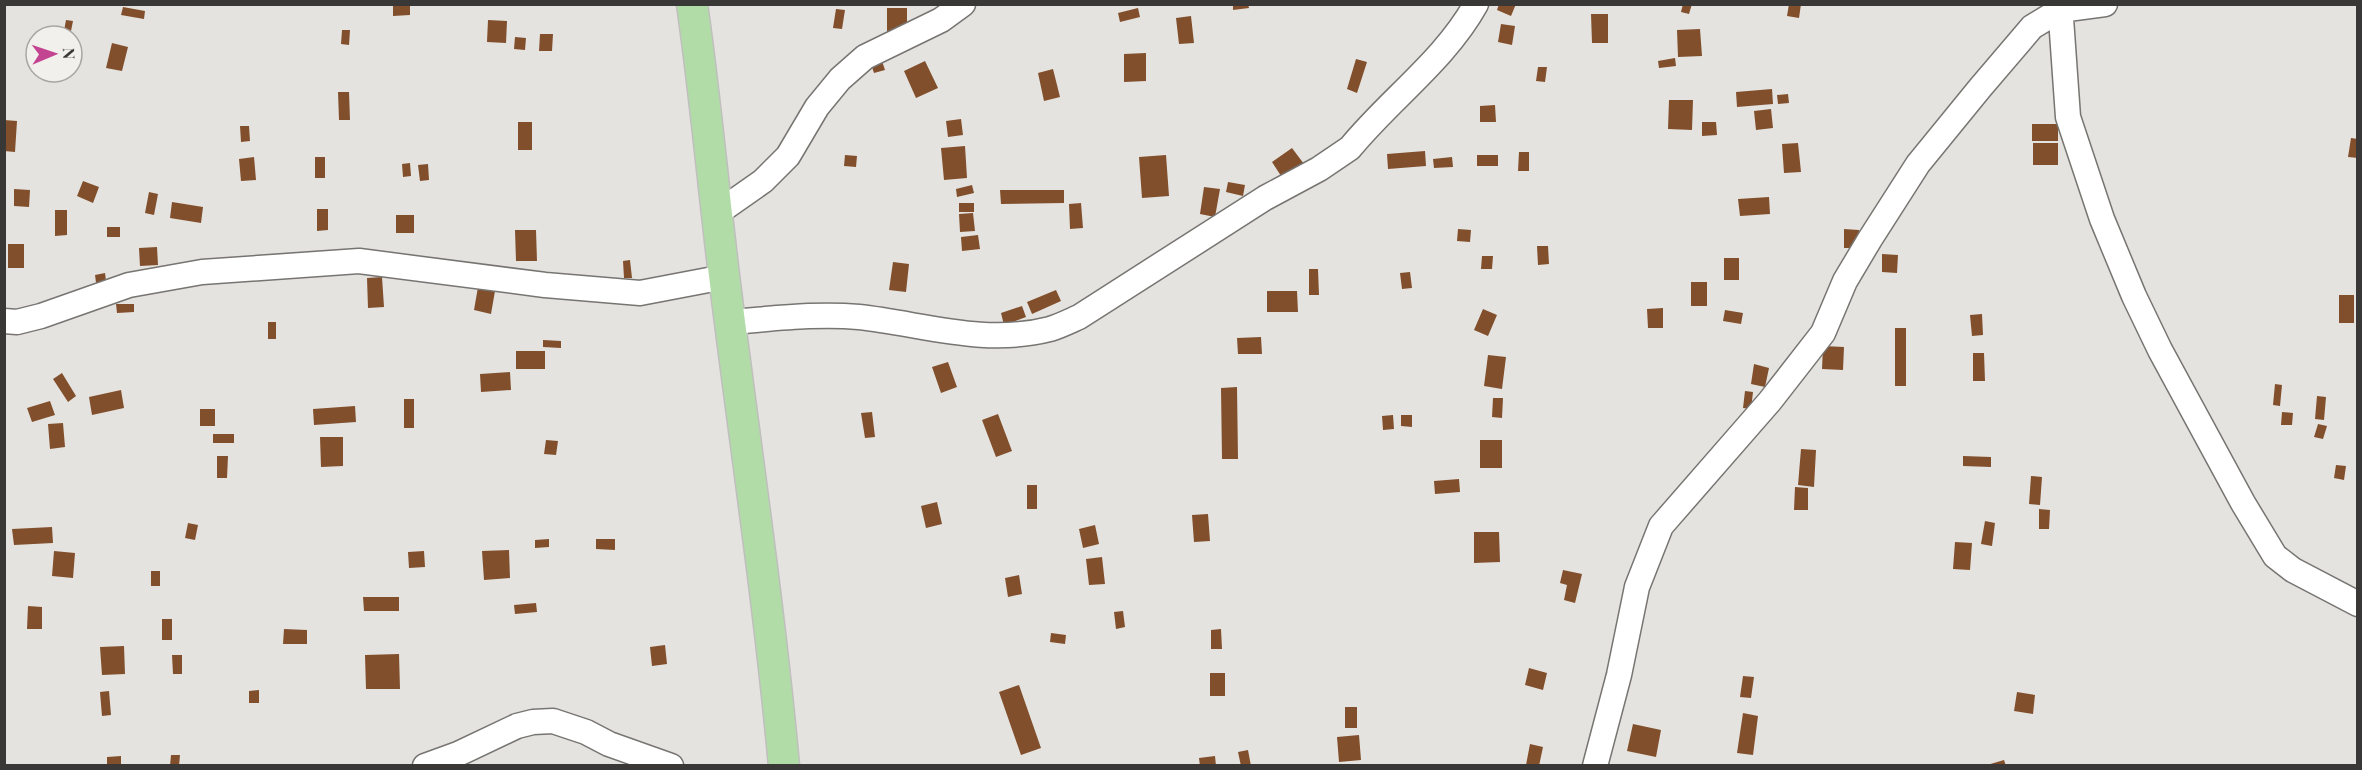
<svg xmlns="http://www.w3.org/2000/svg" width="2362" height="770" viewBox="0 0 2362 770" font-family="'Playfair Display',serif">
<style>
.building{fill:#814f2c}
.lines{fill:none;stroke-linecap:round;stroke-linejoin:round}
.minor-casing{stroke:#777572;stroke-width:27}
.major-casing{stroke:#c0bfbf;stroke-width:33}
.minor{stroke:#fff;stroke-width:24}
.major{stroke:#b2dca7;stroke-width:30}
</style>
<rect width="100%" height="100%" fill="#e5e3df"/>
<path class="building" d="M393,4H410V15L393,16Z
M1233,4H1248L1249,8L1233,10Z
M1499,4H1516L1511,16L1497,10Z
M1683,4H1692L1689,14L1681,12Z
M1789,4H1801L1799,18L1787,16Z
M123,7L145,11L144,19L121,15Z
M887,8H907V34H887Z
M1138,8L1140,17L1120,22L1118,13Z
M836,9L845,10L842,29L833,28Z
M1591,14H1608V43H1592Z
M1191,16L1194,43L1179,44L1176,18Z
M66,20L73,21L70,36H63Z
M488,20L507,21L506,43L487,42Z
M1501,24L1515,26L1512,45L1498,42Z
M1700,29L1702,56L1678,57L1677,30Z
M342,30H350L349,45L341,44Z
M540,34H553L552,51H539Z
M515,37L526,38L525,50L514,49Z
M112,43L128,47L122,71L106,68Z
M1146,53V81L1124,82V54Z
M1675,58L1676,66L1659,68L1658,61Z
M1356,59L1367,62L1357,93L1347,89Z
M882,61L885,70L874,73L871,64Z
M925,61L938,88L916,98L904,71Z
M1538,67H1547L1545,82L1536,81Z
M1053,69L1060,97L1044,101L1038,73Z
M1772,89L1773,104L1737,107L1736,92Z
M338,92H349L350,120H339Z
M1788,94L1789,103L1778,104L1777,95Z
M1669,100H1693L1692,130L1668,129Z
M1495,105L1496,122H1480V106Z
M1771,109L1773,128L1756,130L1754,111Z
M961,119L963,135L948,137L946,121Z
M4,120L17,121L15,152L4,151Z
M518,122H532V150H518Z
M1702,122H1716L1717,135L1702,136Z
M2032,124H2058V141H2032Z
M240,126H249L250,141L241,142Z
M2351,138L2358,139V158L2348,157Z
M1798,143L1801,172L1784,173L1782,144Z
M2033,143H2058V165H2033Z
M965,146L967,178L944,180L941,148Z
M1292,148L1304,164L1283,179L1272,162Z
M1425,151L1426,166L1388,169L1387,154Z
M1519,152H1529V171H1518Z
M845,155L857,156L856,167L844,166Z
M1166,155L1169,196L1142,198L1139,157Z
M1477,155H1498V166H1477Z
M254,157L256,180L241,181L239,159Z
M315,157H325V178H315Z
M1452,157L1453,167L1434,168L1433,159Z
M410,163L411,176L403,177L402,164Z
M428,164L429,180L420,181L418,165Z
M83,181L99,187L93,203L77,196Z
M1228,182L1245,185L1243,196L1226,192Z
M972,185L974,193L957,197L956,189Z
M1204,187L1220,189L1215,217L1200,214Z
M14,189L30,190L29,207L14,206Z
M1000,190H1064V203L1001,204Z
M149,192L158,194L154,215L145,213Z
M1769,197L1770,214L1740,216L1738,199Z
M172,202L203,207L201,223L170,218Z
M959,203H974V212H959Z
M1081,203L1083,228L1070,229L1069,204Z
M317,209H328V230L317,231Z
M55,210H67V235L55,236Z
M973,213L975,231L960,232L959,214Z
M396,215H414V233H396Z
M107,227H120V237H107Z
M1458,229L1471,230L1470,242L1457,241Z
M1844,229L1859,230L1858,248H1844Z
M515,230H536L537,261H516Z
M978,235L980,249L962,251L961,237Z
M8,244H24V268H8Z
M1537,246H1548L1549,264L1538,265Z
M157,247L158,265L140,266L139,248Z
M1882,254L1898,255L1897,273L1882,272Z
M1482,256H1493L1492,269H1481Z
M1724,258H1739V280H1724Z
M630,260L632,278H624L623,261Z
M893,262L909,264L906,292L889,290Z
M1309,269H1318L1319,295H1309Z
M1410,272L1412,288L1402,289L1400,273Z
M105,273L107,289L97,290L95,275Z
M382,277L384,307L368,308L367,278Z
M1691,282H1707V306H1691Z
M478,287L495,291L491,314L474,310Z
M1056,290L1061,301L1032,314L1027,302Z
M1267,291H1297L1298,312H1267Z
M2339,295H2354V323H2339Z
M116,304H134V312L117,313Z
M1022,306L1026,317L1004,325L1001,313Z
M1663,308V328H1648L1647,309Z
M1483,309L1497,315L1488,336L1474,330Z
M1725,310L1743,313L1741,324L1723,321Z
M1982,314L1983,335L1972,336L1970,315Z
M268,322H276V339H268Z
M1895,328H1906V386H1895Z
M1261,337L1262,354H1238L1237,338Z
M543,340L561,341V348L543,347Z
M1823,346L1844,347L1843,370L1822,369Z
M516,351H545V369H516Z
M1973,353H1984L1985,381H1973Z
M1488,355L1506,357L1502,389L1484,386Z
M948,362L957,387L941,393L932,367Z
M1754,364L1769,368L1765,387L1751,384Z
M510,372L511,390L481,392L480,374Z
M62,373L76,396L68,402L53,379Z
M2275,384L2282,385L2280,406L2273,405Z
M1237,387L1238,459H1222L1221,388Z
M121,390L124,408L92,415L89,397Z
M1745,391L1753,392L1751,409L1743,408Z
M2317,396L2326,397L2324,420L2315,419Z
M1493,398H1503L1502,418L1492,417Z
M404,399H414V428H404Z
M50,401L55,415L32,422L27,408Z
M355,406L356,422L314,425L313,409Z
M200,409H215V426H200Z
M872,412L875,437L865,438L861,413Z
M2282,412L2293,413L2292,425H2281Z
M998,414L1012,451L996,457L982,420Z
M1393,415L1394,429L1383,430L1382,416Z
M1401,415H1412V427L1401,426Z
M63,423L65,447L50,449L48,424Z
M2318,424L2327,426L2323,439L2314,437Z
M213,434H234V443H213Z
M320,437H343V466L321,467Z
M546,440L558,441L556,455L544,454Z
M1480,440H1502V468H1480Z
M1801,449L1816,450L1814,487L1798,485Z
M217,456H228L227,478H217Z
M1963,456L1991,457V467L1963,466Z
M2336,465L2346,466L2344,480L2334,478Z
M2031,476L2042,477L2040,505L2029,504Z
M1459,479L1460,492L1435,494L1434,481Z
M1027,485H1037V509H1027Z
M1795,487L1808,488V510H1794Z
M937,502L942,524L926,528L921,506Z
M2039,509L2050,510L2049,529H2039Z
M1208,514L1210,541L1194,542L1192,515Z
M1985,521L1995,523L1992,546L1981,544Z
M188,523L198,525L195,540L185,538Z
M1095,525L1099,544L1083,548L1079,529Z
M52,527L53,543L14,545L12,529Z
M1474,532H1499L1500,562L1474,563Z
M549,539V547L535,548V540Z
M596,539H615V550L596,549Z
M1955,542L1972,543L1970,570L1953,569Z
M509,550L510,578L484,580L482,551Z
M54,551L75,553L73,578L52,576Z
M424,551L425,567L409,568L408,552Z
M1102,557L1105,584L1089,585L1086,559Z
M1563,570L1582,574L1575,603L1564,600L1567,585L1560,583Z
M151,571H160V586H151Z
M1019,575L1022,594L1008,597L1005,578Z
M363,597H399V611H364Z
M536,603L537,612L515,614L514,605Z
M28,606L42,607V629H27Z
M1123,611L1125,627L1116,629L1114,612Z
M162,619H172V640H162Z
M284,629L307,630V644H283Z
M1221,629L1222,649H1211V630Z
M1051,633L1066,635L1065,644L1050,642Z
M665,645L667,664L652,666L650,647Z
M124,646L125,674L102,675L100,647Z
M399,654L400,689H366L365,655Z
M172,655H182V674H173Z
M1529,668L1547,673L1543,690L1525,685Z
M1210,673H1225V696H1210Z
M1743,676L1754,677L1751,698L1740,697Z
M1019,685L1041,748L1021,755L999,692Z
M259,690V703H249V691Z
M109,691L111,715L102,716L100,692Z
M2017,692L2035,695L2033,714L2014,711Z
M1345,707H1357V728H1345Z
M1743,713L1758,716L1753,755L1737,753Z
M1633,724L1661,730L1656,757L1627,751Z
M1359,735L1361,760L1339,762L1337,737Z
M1530,744L1543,747L1539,766L1526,765Z
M1248,750L1251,766H1241L1238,752Z
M171,755H180L179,766H170Z
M121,756V766H107V757Z
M1215,756L1216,766H1200L1199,758Z
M2004,760L2006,766H1987V765Z"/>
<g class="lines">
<g class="minor-casing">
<path id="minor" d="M2060,4L2068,117L2102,219L2134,296L2160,350L2243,503L2275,556L2293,570L2358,604
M716,214L763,181L788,156L817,107L840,79L865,57L941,20L963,4
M4,321L17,322L41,316L129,285L202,272L359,261L545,285L640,293L724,277
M730,322C772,319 816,313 859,317C923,324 984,346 1050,329C1060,326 1070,321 1079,317L1265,198L1319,169L1350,148C1390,99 1445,60 1476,4
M425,766L458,754L517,726L533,722L553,721L586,732L609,744L671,766
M1595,766L1619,675L1637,587L1661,526L1770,401L1823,333L1845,281L1870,239L1918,164L1980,88L2032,27L2060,10L2105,4"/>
</g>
<g class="major-casing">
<path id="major" d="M692,4C705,94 713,185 724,275C744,438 769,601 784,766"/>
</g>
<use href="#minor" class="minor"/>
<use href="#major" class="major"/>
</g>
<rect width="2362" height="770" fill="none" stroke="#393836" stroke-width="12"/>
<g transform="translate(54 54) rotate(88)"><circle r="28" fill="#f2f0ec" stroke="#a8a6a3" stroke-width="1.5"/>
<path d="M0-4.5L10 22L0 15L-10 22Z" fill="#c34491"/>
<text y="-9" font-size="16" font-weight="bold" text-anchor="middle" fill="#393836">N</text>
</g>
</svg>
